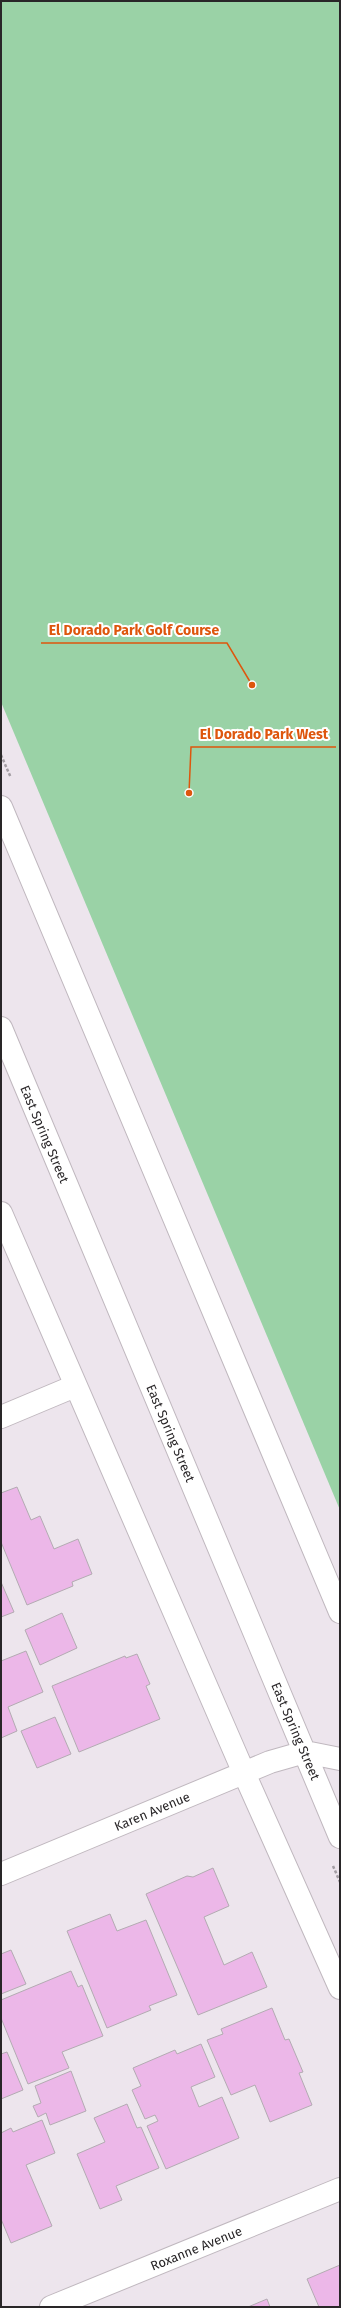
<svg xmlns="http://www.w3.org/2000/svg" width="341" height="2308" viewBox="0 0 341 2308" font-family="'Fira Sans',sans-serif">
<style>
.green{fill:#9ad2a6}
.building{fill:#ecb7e8;stroke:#b3abb2}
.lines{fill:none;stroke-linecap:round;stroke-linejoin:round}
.minor-casing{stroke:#c0b8bf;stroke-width:24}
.secondary-casing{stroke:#c0b8bf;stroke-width:24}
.path{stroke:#a39da3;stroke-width:2.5;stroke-dasharray:3 2;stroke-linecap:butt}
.minor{stroke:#fff;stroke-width:22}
.secondary{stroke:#fff;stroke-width:22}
.labels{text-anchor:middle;stroke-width:4;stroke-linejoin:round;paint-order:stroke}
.street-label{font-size:13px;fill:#292628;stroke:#fff}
.leader{fill:none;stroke:#de560d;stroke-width:1.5}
.callout-dot{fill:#de560d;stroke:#fff;stroke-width:1.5}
.callout-label{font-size:14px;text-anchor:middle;font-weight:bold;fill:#de560d;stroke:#fff;stroke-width:4;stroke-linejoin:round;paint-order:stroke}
</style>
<rect width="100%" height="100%" fill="#ede5ed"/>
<path class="green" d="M1,1H340V1510L1,702Z"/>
<path class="building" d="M17,1487L31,1520L40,1516L54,1549L78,1539L92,1574L72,1582L73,1586L27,1605L1,1542V1493Z
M1,1582L14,1612L1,1617Z
M62,1613L77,1648L40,1665L25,1630Z
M26,1651L43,1692L8,1707L17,1731L1,1738V1661Z
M137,1654L150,1684L146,1686L160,1719L79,1752L52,1686L125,1656L126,1658Z
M55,1717L71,1754L37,1768L21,1731Z
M213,1868L229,1906L204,1917L224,1965L252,1952L267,1987L198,2015L146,1894L187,1876L193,1877Z
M110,1914L117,1931L146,1920L177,1995L149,2006L151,2010L107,2028L67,1931Z
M11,1950L26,1984L1,1994V1954Z
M71,1971L78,1987L82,1985L103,2036L62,2052L69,2068L28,2084L1,2018V2000Z
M272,2008L285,2040L289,2039L303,2072L299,2073L312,2105L270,2122L255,2085L231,2095L207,2040L223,2034L221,2029Z
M201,2044L215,2077L191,2087L199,2107L222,2097L239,2138L166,2169L147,2126L158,2121L155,2115L145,2119L132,2090L141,2086L133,2068L175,2050L177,2054Z
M7,2052L23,2090L1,2099V2054Z
M71,2071L86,2111L50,2125L46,2113L38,2117L33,2106L41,2103L35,2086Z
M127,2104L137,2128L141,2127L159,2168L116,2186L122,2200L100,2209L77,2154L105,2142L94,2118Z
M42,2120L55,2153L26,2165L52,2226L11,2243L1,2219V2133L11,2128L13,2132Z
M340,2265V2307H319L307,2279Z
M267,2299L270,2307H248Z"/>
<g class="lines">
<g class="minor-casing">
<path id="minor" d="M1,1213L244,1773L340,1988
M1,1417L75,1386
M1,1874L270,1762L305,1752
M51,2307L340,2189"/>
</g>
<g class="secondary-casing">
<path id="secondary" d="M1,807L340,1612
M1,1028L340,1837
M305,1752L340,1759"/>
</g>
<path class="path" d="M1,755L11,778
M333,1866L340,1882"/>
<use href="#minor" class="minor"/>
<use href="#secondary" class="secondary"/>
</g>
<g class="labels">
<g class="street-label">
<text transform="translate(45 1134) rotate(67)" y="5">East Spring Street</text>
<text transform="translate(171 1433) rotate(67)" y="5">East Spring Street</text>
<text transform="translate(296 1731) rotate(67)" y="5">East Spring Street</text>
<text transform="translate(152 1811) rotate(-23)" y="5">Karen Avenue</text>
<text transform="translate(196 2248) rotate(-22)" y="5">Roxanne Avenue</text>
</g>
</g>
<path class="leader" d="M252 685L227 643H41M189 793L191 747H336"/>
<g class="callout-dot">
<circle cx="252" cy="685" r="4"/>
<circle cx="189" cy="793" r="4"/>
</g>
<g class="callout-label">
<text x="134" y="635">El Dorado Park Golf Course</text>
<text x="264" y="739">El Dorado Park West</text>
</g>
<rect width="341" height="2308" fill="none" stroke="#292628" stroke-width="4"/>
</svg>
